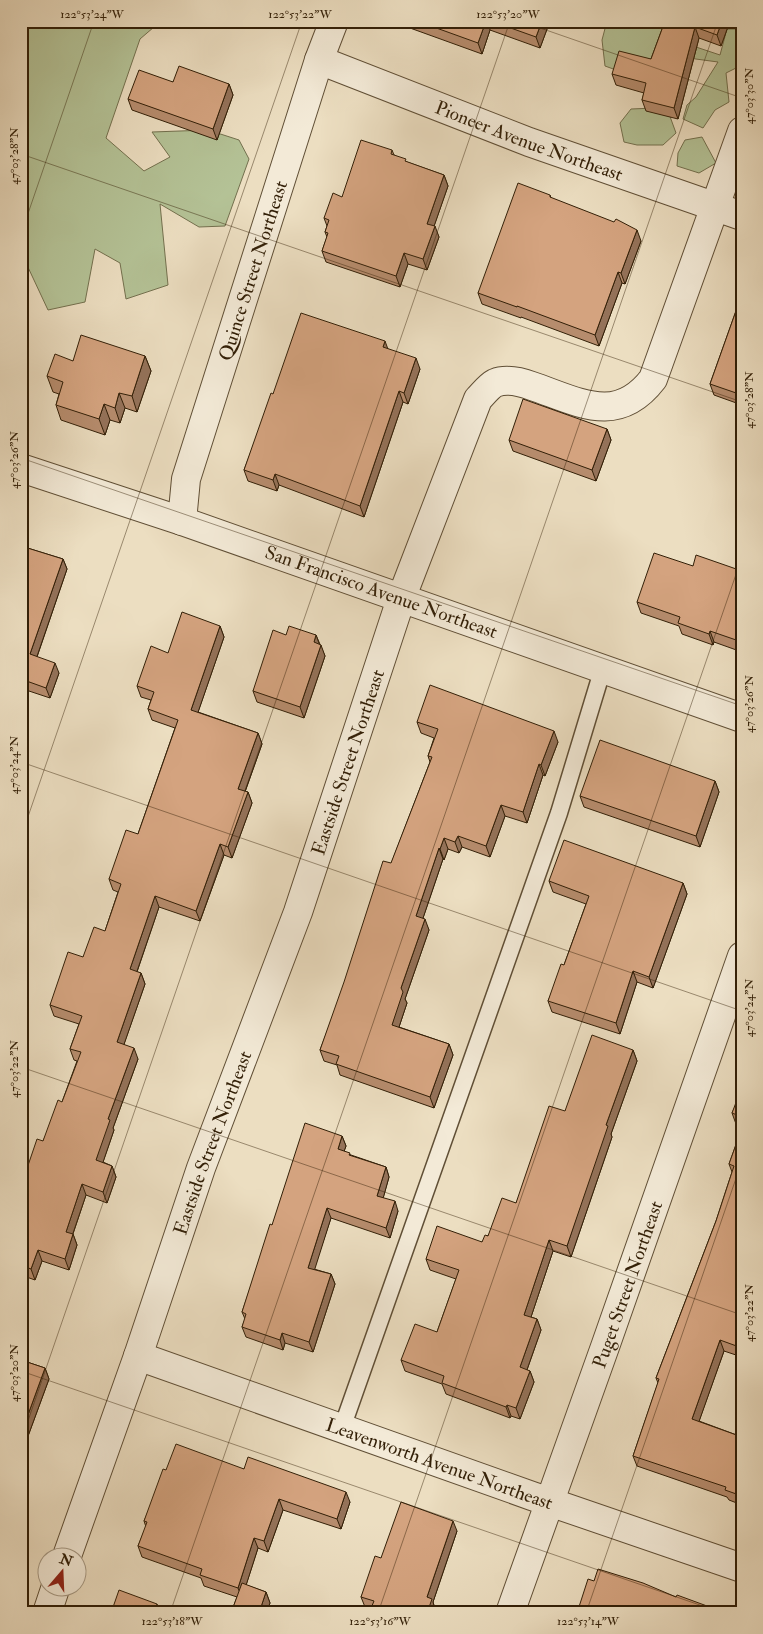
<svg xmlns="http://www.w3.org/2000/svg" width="763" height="1634" viewBox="0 0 763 1634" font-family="'IM FELL Double Pica',serif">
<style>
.green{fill:#b4c296;stroke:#73704e}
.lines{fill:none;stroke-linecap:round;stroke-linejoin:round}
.service-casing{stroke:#604f36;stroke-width:19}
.minor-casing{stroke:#604f36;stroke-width:30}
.tertiary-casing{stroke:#604f36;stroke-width:30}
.service{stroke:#f3ead7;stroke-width:16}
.minor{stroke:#f3ead7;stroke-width:28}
.tertiary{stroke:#f3ead7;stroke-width:28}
.wall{fill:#b68c6d;stroke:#321f07}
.shaded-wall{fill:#947259;stroke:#321f07}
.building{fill:#d4a37f;stroke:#321f07}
.ticks{fill:none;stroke:#321f07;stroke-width:1;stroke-opacity:0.45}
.labels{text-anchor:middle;stroke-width:4;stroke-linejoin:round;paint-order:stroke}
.street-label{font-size:19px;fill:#321f07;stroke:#f3ead7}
.neatline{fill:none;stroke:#321f07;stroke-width:2}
.ticks-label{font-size:12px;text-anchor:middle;fill:#321f07}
</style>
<rect width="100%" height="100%" fill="#ecdec1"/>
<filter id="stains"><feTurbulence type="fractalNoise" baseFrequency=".004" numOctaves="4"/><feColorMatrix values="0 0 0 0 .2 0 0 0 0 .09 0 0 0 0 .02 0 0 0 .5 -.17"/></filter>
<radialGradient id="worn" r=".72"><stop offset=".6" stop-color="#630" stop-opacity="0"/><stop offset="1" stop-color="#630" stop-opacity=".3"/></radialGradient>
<path class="green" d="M21,21H161L140,39L106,138L144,171L170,157L152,132L208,130L239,140L249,159L225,226L199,227L160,204L168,285L126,299L120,263L95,249L85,302L48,310L26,263L21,260Z
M607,21H696L693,46L720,55L727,29H742V65L726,73L729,102L715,110L703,128L683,119L687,105L696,97L718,62L681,57L641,79L605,66L602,40Z
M654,108L668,111L676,133L663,145H637L624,142L620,123L631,109Z
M702,137L716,163L699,173L677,166L678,153L685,140Z"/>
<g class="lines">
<g class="service-casing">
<path id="service" d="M342,1428L559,813L603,668"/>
</g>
<g class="minor-casing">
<g id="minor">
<path id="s1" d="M319,60L529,142L742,216"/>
<path id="s2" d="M182,521L186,479L319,60L334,21"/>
<path id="s3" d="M138,1356L532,1496L742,1568"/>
<path id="s4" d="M67,1556L138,1356L201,1168L298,912L401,599L478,399C483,394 489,386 495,383C507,378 521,382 532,386C579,402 617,426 653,379L742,131"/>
<path d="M47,1613L56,1586"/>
</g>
</g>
<g class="tertiary-casing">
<g id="tertiary">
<path id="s5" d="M21,468L182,521L742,718"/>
<path id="s6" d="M510,1613L606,1344L742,956"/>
</g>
</g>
<use href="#service" class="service"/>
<use href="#minor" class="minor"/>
<use href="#tertiary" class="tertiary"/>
</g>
<path class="wall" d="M408,21H550L540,48L490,30L482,54L410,28Z
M665,21H730L721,46L699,38L678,119L646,111L642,100L644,93L616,85L612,74L651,59Z
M173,82L229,84L233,95L217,140L132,110L128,99Z
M392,150L394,155L407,162L444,175L448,186L434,226L439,237L427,270L408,264L400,287L326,262L322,251L327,237L325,232L327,226L324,218L342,197Z
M550,195L551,198L641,241L625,284L622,283L599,346L521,317V318L482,304L478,293Z
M742,294V405L714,395L710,384Z
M388,349L420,369L408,404L403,402L364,517L279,485L277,491L248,481L244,470L273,394Z
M145,356L151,371L137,412L125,408L120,423L110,420L105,435L61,420L56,405L59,394L53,392L47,376L73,361Z
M607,429L611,440L596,481L513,451L509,440Z
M21,546L63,559L67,569L37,657L59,673L50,698L23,689L21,693Z
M693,566L742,571V652L714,642L713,645L682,634L679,626L641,613L637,602Z
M220,626L224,637L198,712L258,733L262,744L245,792H248L252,803L232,858L224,855L200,921L159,907L137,972L141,973L145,984L124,1044L138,1059L113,1128L114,1130L103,1162L112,1166L116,1177L107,1203L86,1195L73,1234L77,1245L69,1270L42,1261L35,1280L21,1275V1186L62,1102L77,1061L74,1060L70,1049L79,1024L54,1016L50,1005L83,957L105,931L118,892L113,890L109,879L138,834L175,728L152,720L148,709L151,700L141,697L137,686L168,653Z
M286,635H316L325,656L304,718L257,702L253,691Z
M417,722L558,742L545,776L543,775L527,823L505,816L490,857L462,847L459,853L448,849L444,860L443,859L423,918L429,930L405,999L407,1003L399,1027L449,1044L453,1055L434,1108L340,1075L337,1065L324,1061L320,1050L430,762L428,756L434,738L421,733Z
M715,781L719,792L700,847L584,807L580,796Z
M549,881L683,883L687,894L653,988L637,982L620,1034L552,1012L548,1001L564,965L586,904L553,892Z
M633,1050L637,1061L611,1134L612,1137L571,1257L553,1251L531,1317L537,1319L541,1330L527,1370L530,1371L534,1382L520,1419L511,1416L510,1418L446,1394L442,1384L405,1371L401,1360L437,1332L456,1279L430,1270L426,1259L482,1242L516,1203L565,1111Z
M742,1092V1357L724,1351L699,1421L742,1437V1505L729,1500L727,1497L637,1466L633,1456L658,1383L656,1378L716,1221L732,1172L729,1164L742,1128L741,1126L736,1124L732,1113Z
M342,1136L346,1146L344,1151L351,1155L386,1167L389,1177L383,1198L398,1211L390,1238L331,1218L314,1269L331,1274L335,1284L313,1352L285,1343L283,1350L246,1337L242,1327L245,1319L242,1312L272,1225Z
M21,1360L45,1368L49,1379L24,1447L21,1446Z
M244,1469L350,1502L341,1529L283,1510L268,1552L258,1548L246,1585L266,1592L270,1603L266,1613H231L237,1597L204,1586L201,1578L142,1557L138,1546L146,1527L144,1521L166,1470Z
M457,1531L433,1602L435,1609H371L365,1607L361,1597L381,1558Z"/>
<path class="shaded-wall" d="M486,21H487L490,30L482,54L478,43Z
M542,21H550L540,48L536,37Z
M722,21H730L721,46L717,35Z
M695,27L699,38L678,119L674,108Z
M229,84L233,95L217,140L213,129Z
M444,175L448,186L431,235L427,224Z
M435,226L439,237L427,270L423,259Z
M637,230L641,241L625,284L621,273Z
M404,253L408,264L400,287L396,276Z
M618,272L622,283L599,346L595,335Z
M385,341L389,352L383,347Z
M145,356L151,371L137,412L132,396Z
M416,358L420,369L408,404L404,393Z
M399,391L403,402L364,517L360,506Z
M119,393L125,408L120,423L115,408Z
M104,404L110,420L105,435L99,419Z
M607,429L611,440L596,481L592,470Z
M275,474L279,485L277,491L273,480Z
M63,559L67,569L34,665L30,654Z
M220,626L224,637L195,721L191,710Z
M710,631L714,642L713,645L709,634Z
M316,635L320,646L314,642Z
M321,645L325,656L304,718L300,707Z
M55,663L59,673L50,698L46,688Z
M554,731L558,742L545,776L541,765Z
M258,733L262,744L242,800L238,789Z
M539,764L543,775L527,823L523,812Z
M715,781L719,792L700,847L696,836Z
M248,792L252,803L232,858L228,847Z
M501,805L505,816L490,857L486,846Z
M458,836L462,847L459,853L455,842Z
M444,838L448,849L444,860L440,849Z
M220,844L224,855L200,921L196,911Z
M439,848L443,859L420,927L416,916Z
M683,883L687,894L653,988L649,977Z
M155,896L159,907L134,980L130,969Z
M425,919L429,930L405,999L407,1003L396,1036L392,1025L401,988Z
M633,971L637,982L620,1034L616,1023Z
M141,973L145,984L121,1053L117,1042Z
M449,1044L453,1055L434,1108L430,1097Z
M134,1048L138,1059L113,1128L114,1130L100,1171L96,1160L108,1119Z
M633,1050L637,1061L611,1134L612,1137L571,1257L567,1246L606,1125Z
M342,1136L346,1146L341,1160L338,1149Z
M112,1166L116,1177L107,1203L103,1192Z
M386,1167L389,1177L381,1206L377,1196Z
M82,1184L86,1195L70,1242L66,1232Z
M395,1201L398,1211L390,1238L386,1228Z
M327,1208L331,1218L312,1278L308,1268Z
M73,1234L77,1245L69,1270L65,1259Z
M549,1240L553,1251L528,1326L524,1315Z
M38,1250L42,1261L35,1280L31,1269Z
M331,1274L335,1284L313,1352L309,1342Z
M537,1319L541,1330L524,1378L520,1367Z
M282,1333L285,1343L283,1350L280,1340Z
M720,1340L724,1351L696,1430L692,1419Z
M45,1368L49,1379L24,1447L21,1439V1434Z
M530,1371L534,1382L520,1419L516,1408Z
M507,1405L511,1416L510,1418L506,1407Z
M346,1492L350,1502L341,1529L337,1519Z
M279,1499L283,1510L268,1552L264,1541Z
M453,1521L457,1531L433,1602L435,1609L434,1613H427V1597Z
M254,1538L258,1548L242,1598L238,1588Z
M266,1592L270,1603L266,1613H259Z
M157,1604L160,1613H153Z
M707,1606L710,1613H705Z"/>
<path class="building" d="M417,21H486L478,43Z
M491,21H542L536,37Z
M665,21H722L717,35L695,27L674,108L642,100L646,83L612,74L619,51L651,59Z
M179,66L229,84L213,129L128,99L139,70L173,82Z
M361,140L392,150L391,154L406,159L405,161L444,175L427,224L435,226L423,259L404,253L396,276L322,251L328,233L325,232L329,220L324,218L333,193L342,197Z
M518,183L550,195V197L614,222L616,219L637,230L621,273L618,272L595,335L517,306V307L478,293Z
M742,294V395L710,384Z
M301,313L385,341L383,347L416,358L404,393L399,391L360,506L275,474L273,480L244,470L271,393L273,394Z
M81,335L145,356L132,396L119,393L115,408L104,404L99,419L56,405L63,382L47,376L55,354L73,361Z
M523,399L607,429L592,470L509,440Z
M21,546L63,559L30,654L55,663L46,688L21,679Z
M654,553L693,566L696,555L742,571V642L710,631L709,634L678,623L680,617L637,602Z
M182,612L220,626L191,710L258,733L238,789L248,792L228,847L220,844L196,911L155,896L130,969L141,973L117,1042L134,1048L108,1119L110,1120L96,1160L112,1166L103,1192L82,1184L66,1232L73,1234L65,1259L38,1250L31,1269L21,1265V1186L37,1139L43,1141L58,1100L62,1102L81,1052L70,1049L82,1016L50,1005L68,952L83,957L94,927L105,931L121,884L109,879L126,830L138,834L178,720L148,709L154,692L137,686L151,646L168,653Z
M289,626L316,635L314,642L321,645L300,707L253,691L273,630L286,635Z
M430,685L554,731L541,765L539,764L523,812L501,805L486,846L458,836L455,842L444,838L440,849L439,848L416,916L425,919L401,988L403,992L392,1025L449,1044L430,1097L336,1064L339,1056L320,1050L344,982L383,861L391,863L432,757L428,756L438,729L417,722Z
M600,740L715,781L696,836L580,796Z
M564,840L683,883L649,977L633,971L616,1023L548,1001L561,964L564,965L589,896L549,881Z
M592,1035L633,1050L606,1125L608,1126L567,1246L549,1240L524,1315L537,1319L520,1367L530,1371L516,1408L507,1405L506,1407L442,1383L444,1376L401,1360L415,1324L437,1332L459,1270L426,1259L437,1226L482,1242L485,1235L488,1236L502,1198L516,1203L549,1106L565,1111Z
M740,1092H742V1123H740L742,1117L732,1113Z
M305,1123L342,1136L338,1149L350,1153L349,1155L386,1167L377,1196L395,1201L386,1228L327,1208L308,1268L331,1274L309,1342L282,1333L280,1340L242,1327L246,1314L242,1312L270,1224L272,1225Z
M742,1128V1348L720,1340L692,1419L742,1437V1496L725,1490L726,1487L633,1456L659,1379L656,1378L716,1221L734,1166L729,1164Z
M21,1360L45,1368L21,1434Z
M176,1444L244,1469L248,1457L346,1492L337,1519L279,1499L264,1541L254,1538L238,1588L200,1575L202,1569L138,1546L147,1522L144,1521L163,1469L166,1470Z
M401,1502L453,1521L427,1597L432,1599L427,1613H369L374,1601L361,1597L375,1556L381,1558Z
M598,1569L643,1583L676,1597L677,1595L707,1606L705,1613H577L588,1579L594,1581Z
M242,1583L266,1592L259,1613H231Z
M119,1590L157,1604L153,1613H111Z"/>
<path class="ticks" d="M520,21L742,98M21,154L742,402M21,234L94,21M21,458L742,706M21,762L742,1011M21,837L302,21M21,1067L742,1315M21,1371L723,1613M21,1441L510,21M170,1613L718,21M378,1613L742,557M586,1613L742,1161"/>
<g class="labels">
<g class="street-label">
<text dy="7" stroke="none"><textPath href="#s1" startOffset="225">Pioneer Avenue Northeast</textPath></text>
<text dy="7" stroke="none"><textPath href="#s2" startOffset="261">Quince Street Northeast</textPath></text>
<text dy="7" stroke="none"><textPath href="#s5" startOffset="381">San Francisco Avenue Northeast</textPath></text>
<text dy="7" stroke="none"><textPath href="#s4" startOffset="842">Eastside Street Northeast</textPath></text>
<text dy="7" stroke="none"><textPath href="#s4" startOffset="438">Eastside Street Northeast</textPath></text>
<text dy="7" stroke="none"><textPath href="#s6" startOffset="349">Puget Street Northeast</textPath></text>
<text dy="7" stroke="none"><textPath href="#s3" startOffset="320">Leavenworth Avenue Northeast</textPath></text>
</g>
</g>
<rect width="763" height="1634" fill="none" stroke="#ecdec1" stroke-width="55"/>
<g transform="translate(62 1572) rotate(19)"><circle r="24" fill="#f3ead7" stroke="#a69984"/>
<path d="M0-4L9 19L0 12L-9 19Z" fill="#8f2418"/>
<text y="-8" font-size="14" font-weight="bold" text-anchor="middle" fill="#321f07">N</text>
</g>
<rect x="28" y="28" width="708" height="1578" class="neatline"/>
<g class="ticks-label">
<text x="92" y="18">122°53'24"W</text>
<text x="300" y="18">122°53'22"W</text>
<text x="508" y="18">122°53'20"W</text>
<text transform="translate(749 96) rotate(-90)" y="4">47°03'30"N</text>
<text transform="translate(14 156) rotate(-90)" y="4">47°03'28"N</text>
<text transform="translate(749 400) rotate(-90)" y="4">47°03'28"N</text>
<text transform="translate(14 460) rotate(-90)" y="4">47°03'26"N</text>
<text transform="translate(749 704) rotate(-90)" y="4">47°03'26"N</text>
<text transform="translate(14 765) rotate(-90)" y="4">47°03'24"N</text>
<text transform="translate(749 1008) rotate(-90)" y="4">47°03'24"N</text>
<text transform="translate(14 1069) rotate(-90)" y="4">47°03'22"N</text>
<text transform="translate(749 1313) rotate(-90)" y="4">47°03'22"N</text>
<text transform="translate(14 1373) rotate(-90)" y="4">47°03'20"N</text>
<text x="172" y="1625">122°53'18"W</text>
<text x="380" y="1625">122°53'16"W</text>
<text x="588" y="1625">122°53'14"W</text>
</g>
<rect width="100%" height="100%" filter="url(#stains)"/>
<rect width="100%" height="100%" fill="url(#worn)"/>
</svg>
